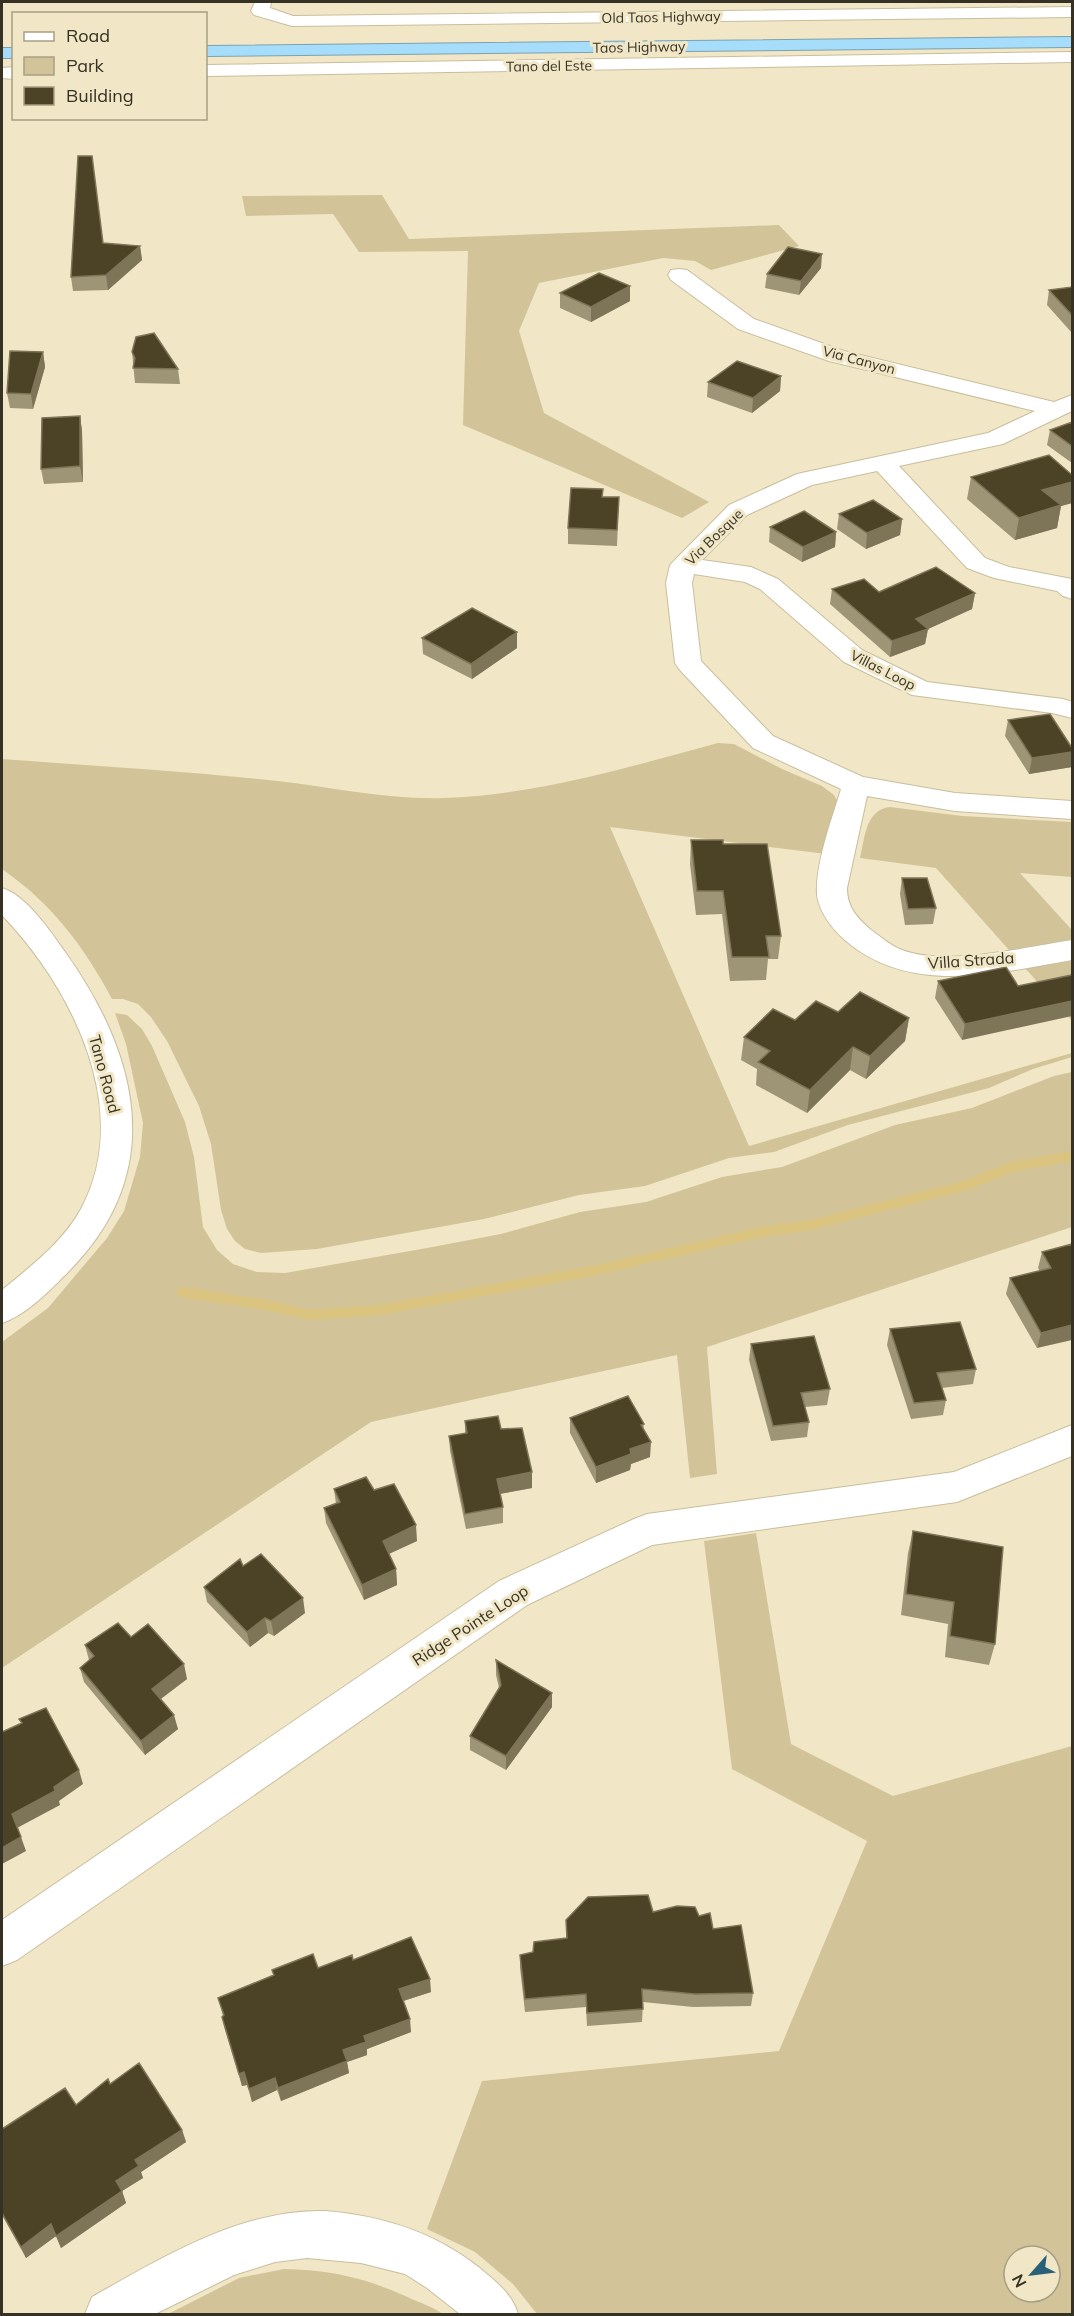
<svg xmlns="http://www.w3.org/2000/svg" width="1074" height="2316" viewBox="0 0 1074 2316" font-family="Mulish,sans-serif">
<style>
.green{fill:#d2c498;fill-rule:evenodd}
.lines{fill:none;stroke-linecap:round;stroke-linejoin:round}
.stream{stroke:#dac480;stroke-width:10}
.minor-casing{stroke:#c8be9e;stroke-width:2}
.highway-casing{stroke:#7ea1af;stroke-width:2}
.minor{fill:#fff;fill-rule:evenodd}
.highway{fill:#a6ddfa;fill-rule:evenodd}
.wall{fill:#9e9576}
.shaded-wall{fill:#7e7457}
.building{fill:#4c4327;stroke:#7e7457;stroke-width:1.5}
.labels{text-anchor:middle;stroke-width:6;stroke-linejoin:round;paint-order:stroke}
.far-street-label{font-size:14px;fill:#353124;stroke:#f1e7c6}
.street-label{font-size:16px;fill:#353124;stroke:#f1e7c6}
</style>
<rect width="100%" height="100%" fill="#f1e7c6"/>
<path class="green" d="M382,195L409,239L779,225L799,246L711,270L695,261L663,258L539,283L519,331L544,413L709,502L682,518L463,425L468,251L359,252L333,214L246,216L242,196Z
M718,743L734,744L782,769L822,786L834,795L840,806L826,854L610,827L749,1146L1072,1053V1057L1033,1069L989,1088L848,1125L774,1152L729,1158L645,1186L579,1195L484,1219L317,1249L261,1253L245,1249L235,1241L227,1229L221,1210L211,1144L199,1106L167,1041L151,1017L138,1004L123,999H112C83,945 52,904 2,869V759C93,766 185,771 277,781C332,787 388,800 444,798C537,795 629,767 718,743Z
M890,807L962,816L1072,822V877L1020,873L1072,930V942L1009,950L936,868L860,858C865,838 865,810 890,807Z
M1072,961V1021L1025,968Z
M115,1013L127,1015L142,1029L152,1046L185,1122L194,1157L203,1227L217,1250L233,1264L257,1272L285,1273L427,1248L501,1234L580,1212L646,1202L722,1177L782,1167L895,1125L972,1108L1054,1076L1072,1072V1227L707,1347L717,1474L690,1478L677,1355L371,1422L2,1668V1342L48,1308L107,1238L124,1211L140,1157L143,1123L126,1044Z
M756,1533L791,1744L893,1796L1072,1746V2314H537L513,2284L475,2252L427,2229L482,2081L779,2051L867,1841L732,1769L704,1541ZM1014,2256H1050V2292H1014Z
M284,2269C334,2270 369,2279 414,2300C424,2304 434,2308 443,2314H168L239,2278Z"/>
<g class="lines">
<path class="stream" d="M182,1292L266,1305L310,1315L380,1310L592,1271L761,1232L811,1225L967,1185L1012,1167L1072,1156"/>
<g class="minor-casing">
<path id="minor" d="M255,2H271L270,8L293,16L1072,7V17L292,26L254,15L251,11Z
M1072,52V62L206,76V65Z
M14,67V79L2,78V68Z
M679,269L687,270L754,319L844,351L1054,402L1072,395V411L1003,444L899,466L985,558L1009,567L1072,579V599L1063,596L1057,591L994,578L967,568L877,471L812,485L747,515L702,560L751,567L778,579L862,650L927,682L1063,699L1072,702V718L1052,713L912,695L844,662L760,589L745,582L694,574L692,583L701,661L773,736L863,777L955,793L1072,801V819L955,811L867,796L847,888C847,907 857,918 871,930C881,937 891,946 902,950C947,967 1025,947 1072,940V960C996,973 911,996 846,941C833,930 819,912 817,895C815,864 832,819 841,789L753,748L679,669L675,663L666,583L670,565L729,505L797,474L988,433L1035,411L829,361L738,329L671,280L668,275L671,270Z
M2,888C26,895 51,932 65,952C139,1056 167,1171 70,1270C51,1289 28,1314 2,1323V1290C30,1267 63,1242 81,1209C134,1110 72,988 2,915Z
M1072,1425V1456L957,1502L652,1545L527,1605L17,1960L2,1966V1920L499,1581L634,1519L647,1514L954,1472Z
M325,2211C386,2216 441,2234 488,2275C502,2287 513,2297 518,2314H460L427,2288L405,2274L361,2263L307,2258L275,2262L234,2275L155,2314H85L92,2297C163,2257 241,2209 325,2211Z"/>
</g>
<g class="highway-casing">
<path id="highway" d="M1072,37V47L206,56V46Z
M2,48H14V58H2Z"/>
</g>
<use href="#minor" class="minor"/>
<use href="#highway" class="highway"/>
</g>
<path class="wall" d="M103,243L140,246L142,260L108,290L73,291L71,277Z
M821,268L799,295L765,288L767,274Z
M630,286V301L591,322L560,308V293Z
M1072,287V333L1047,305L1049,290Z
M43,352L45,367L33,409L10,408L7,393Z
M132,352L178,369L180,384L135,383Z
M781,376L780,391L752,413L707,397L708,382Z
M80,416L82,431L83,482L44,484L41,469Z
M1072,422V463L1047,445L1050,430Z
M1072,475V503L1061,506L1057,528L1015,540L967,499L971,477Z
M602,497H619L617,546L568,544V528Z
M839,514L902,519L900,535L866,549L837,529Z
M770,527L836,532L835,547L802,562L769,542Z
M832,589L879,592L975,593L972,609L928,629L925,644L890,657L830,604Z
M517,632V648L472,679L423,654L422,638Z
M1008,720L1072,767L1029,774L1005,736Z
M691,840L723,844L781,936L778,959H768L766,980L730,981L722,914L696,915L690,864Z
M902,878L936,908L933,924L905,925L900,894Z
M938,981L1018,986L962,1040L935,998Z
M838,1012L909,1018L905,1041L866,1079L850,1070L807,1113L756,1085L757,1069L741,1060L744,1037L795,1020Z
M1072,1244L1037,1348L1006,1294L1010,1278L1040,1271L1038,1268L1042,1252Z
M890,1329L976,1369L973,1384L942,1388L946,1400L943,1415L911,1419L887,1345Z
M751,1344L830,1389L827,1405L805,1407L809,1422L807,1437L771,1441L749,1360Z
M570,1418L644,1424L643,1430L650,1457L631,1464L630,1470L596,1483L570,1433Z
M465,1421L501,1429L532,1472V1488L500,1494L503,1507V1523L466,1529L450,1451L449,1436L465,1433Z
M334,1489L374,1490L417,1541L389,1554L396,1569L397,1585L364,1600L326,1523L324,1508L336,1504Z
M913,1531L995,1644L989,1665L945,1657L948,1624L901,1615L908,1553Z
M243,1566L305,1613L274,1636L268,1633L250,1647L207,1602L204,1587Z
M131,1637L187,1679L161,1699L178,1729L145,1755L84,1682L80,1668L89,1660L85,1645Z
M496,1660L552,1707L506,1770L470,1750V1736L499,1688L496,1675Z
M653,1912L699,1916L713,1929L753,1993L751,2006L693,2007L643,2002L642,2022L587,2026L586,2007L525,2012L520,1968V1955L533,1952L566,1938V1920Z
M352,1955L353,1960L431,1992L403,2001L411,2032L367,2049V2055L347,2062L349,2073L281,2101L277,2090L252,2102L247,2085L242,2086L225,2030L222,2017L223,2016L218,1998L273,1975L272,1970L318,1968Z
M110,2084L182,2130L186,2142L141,2172L143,2178L122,2191L126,2203L61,2248L56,2236L26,2258L2,2215V2129L76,2105Z"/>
<path class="shaded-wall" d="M140,246L142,260L108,290L106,275Z
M822,254L821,268L799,295L801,281Z
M630,286V301L591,322V307Z
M43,352L45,367L33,409L31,394Z
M781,376L780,391L752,413L753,398Z
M80,416L82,431L83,482L80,466Z
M1072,482V503L1061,506L1057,528L1015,540L1019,518L1042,490Z
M902,519L900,535L866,549L867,533Z
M836,532L835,547L802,562L803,547Z
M975,593L972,609L928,629L925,644L890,657L892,641L916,619Z
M517,632V648L472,679L471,664Z
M1072,752V767L1029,774L1032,758Z
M1072,1001V1016L962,1040L965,1024Z
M909,1018L905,1041L866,1079L870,1056Z
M853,1047L850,1070L807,1113L810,1090Z
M1072,1325V1340L1037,1348L1041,1333Z
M651,1442L650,1457L631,1464L630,1470L596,1483V1467L630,1449Z
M532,1472V1488L498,1494L497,1479Z
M416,1525L417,1541L384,1556L383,1541Z
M396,1569L397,1585L364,1600L362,1585Z
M303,1598L305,1613L274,1636L271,1621Z
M265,1618L268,1633L250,1647L247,1632Z
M184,1664L187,1679L155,1703L152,1689Z
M552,1693V1707L506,1770V1756Z
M174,1715L178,1729L145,1755L141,1741Z
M79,1770L83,1784L59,1801L60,1805L17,1828L12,1814Z
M21,1837L26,1851L2,1864V1848Z
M430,1979L431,1992L400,2002L399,1989Z
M410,2019L411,2032L367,2049V2055L347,2062L349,2073L281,2101L278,2088L343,2050L364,2036Z
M244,2072L247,2085L242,2086L239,2074Z
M275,2078L277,2090L252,2102L249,2089Z
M182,2130L186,2142L141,2172L143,2178L122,2191L126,2203L61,2248L56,2236L116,2181L135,2160Z
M51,2224L56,2236L26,2258L21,2247Z"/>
<path class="building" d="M78,156H92L103,243L140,246L106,275L71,277Z
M788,247L822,254L801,281L767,274Z
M599,273L630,286L591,307L560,293Z
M1072,287V315L1049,290Z
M154,333L178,369L133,368L135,358L132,352L136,337Z
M10,351L43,352L31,394L7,393Z
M737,361L781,376L753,398L708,382Z
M80,416V466L41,469L42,418Z
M1072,422V446L1050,430Z
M1049,455L1072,475V482L1042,490L1061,505L1019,518L971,477Z
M571,488L603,489L602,497H619L617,530L568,528Z
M873,500L902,519L867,533L839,514Z
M804,511L836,532L803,547L770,527Z
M936,567L975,593L916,619L928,629L892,641L832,589L864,579L879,592Z
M472,608L517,632L471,664L422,638Z
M1050,714L1072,748V752L1032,758L1008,720Z
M691,840H723V844H767L781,936H766L769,957H732L723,891H697Z
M902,878H927L936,908L908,909Z
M1006,967L1018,986L1072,975V1001L965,1024L938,981Z
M860,992L909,1018L870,1056L853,1047L810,1090L758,1062L770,1051L744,1037L773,1009L795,1020L816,1001L838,1012Z
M1072,1244V1325L1041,1333L1010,1278L1051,1268L1042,1252Z
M960,1322L976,1369L937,1373L946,1400L914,1403L890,1329Z
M814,1336L830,1389L801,1393L809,1422L773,1426L751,1344Z
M628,1396L644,1424L641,1425L651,1442L630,1449L631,1454L596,1467L570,1418Z
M498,1416L501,1429L522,1428L532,1472L497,1479L503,1507L465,1514L449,1436L467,1433L465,1421Z
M366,1477L374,1490L394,1484L416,1525L383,1541L396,1569L362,1585L324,1508L340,1502L334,1489Z
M913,1531L1003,1547L995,1644L950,1636L954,1602L906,1594Z
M261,1554L303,1598L271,1621L265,1618L247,1632L204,1587L240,1559L243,1566Z
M118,1623L131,1637L148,1624L184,1664L152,1689L174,1715L141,1741L80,1668L94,1656L85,1645Z
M496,1660L552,1693L506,1756L470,1736L501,1685Z
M46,1708L79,1770L54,1787L55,1791L12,1814L21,1837L2,1848V1732L22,1723L19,1719Z
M648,1895L653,1912L677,1906L695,1907L699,1916L710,1913L713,1929L741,1925L753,1993L695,1994L642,1989L643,2009L587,2013L586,1994L525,1999L520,1955L533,1952L534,1942L567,1938L566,1920L588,1897Z
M411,1937L430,1979L399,1989L410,2019L364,2036L366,2042L343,2050L347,2061L278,2088L275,2078L249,2089L244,2072L239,2074L222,2017L224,2015L218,1998L274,1975L272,1970L313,1954L318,1968L352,1955L353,1960Z
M139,2063L182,2130L135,2160L139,2166L116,2181L122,2191L56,2236L51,2224L21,2247L2,2213V2129L65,2088L76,2105L108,2079L110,2084Z"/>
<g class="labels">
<g class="far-street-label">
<text transform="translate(661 17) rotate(-1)" y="5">Old Taos Highway</text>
<text transform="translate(639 47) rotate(-1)" y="5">Taos Highway</text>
<text transform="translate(549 66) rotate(-1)" y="5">Tano del Este</text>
<text transform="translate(859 360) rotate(15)" y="5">Via Canyon</text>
<text transform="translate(714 537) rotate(-44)" y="5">Via Bosque</text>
<text transform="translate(883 670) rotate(27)" y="5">Villas Loop</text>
</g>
<g class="street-label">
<text transform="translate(971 960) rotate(-4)" y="6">Villa Strada</text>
<text transform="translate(105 1074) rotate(75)" y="6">Tano Road</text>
<text transform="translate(470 1625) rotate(-33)" y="6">Ridge Pointe Loop</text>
</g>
</g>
<rect width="1074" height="2316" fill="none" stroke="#353124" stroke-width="6"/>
<rect x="12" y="12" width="195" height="108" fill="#f1e7c6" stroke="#a69e85" stroke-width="1.5"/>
<rect x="24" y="32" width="30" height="9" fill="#ffffff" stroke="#a69e85" stroke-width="1.5"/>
<text x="66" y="42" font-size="18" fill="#353124">Road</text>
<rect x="24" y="57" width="30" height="18" fill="#d2c498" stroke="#a69e85" stroke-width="1.5"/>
<text x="66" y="72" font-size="18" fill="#353124">Park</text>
<rect x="24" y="87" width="30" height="18" fill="#4c4327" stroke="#a69e85" stroke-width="1.5"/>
<text x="66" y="102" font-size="18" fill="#353124">Building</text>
<g transform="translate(1032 2274) rotate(242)"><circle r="28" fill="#f1e7c6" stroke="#a69e85" stroke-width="1.5"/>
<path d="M0-4.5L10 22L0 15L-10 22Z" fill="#28607a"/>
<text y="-9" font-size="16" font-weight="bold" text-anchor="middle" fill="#353124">N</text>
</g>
</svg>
